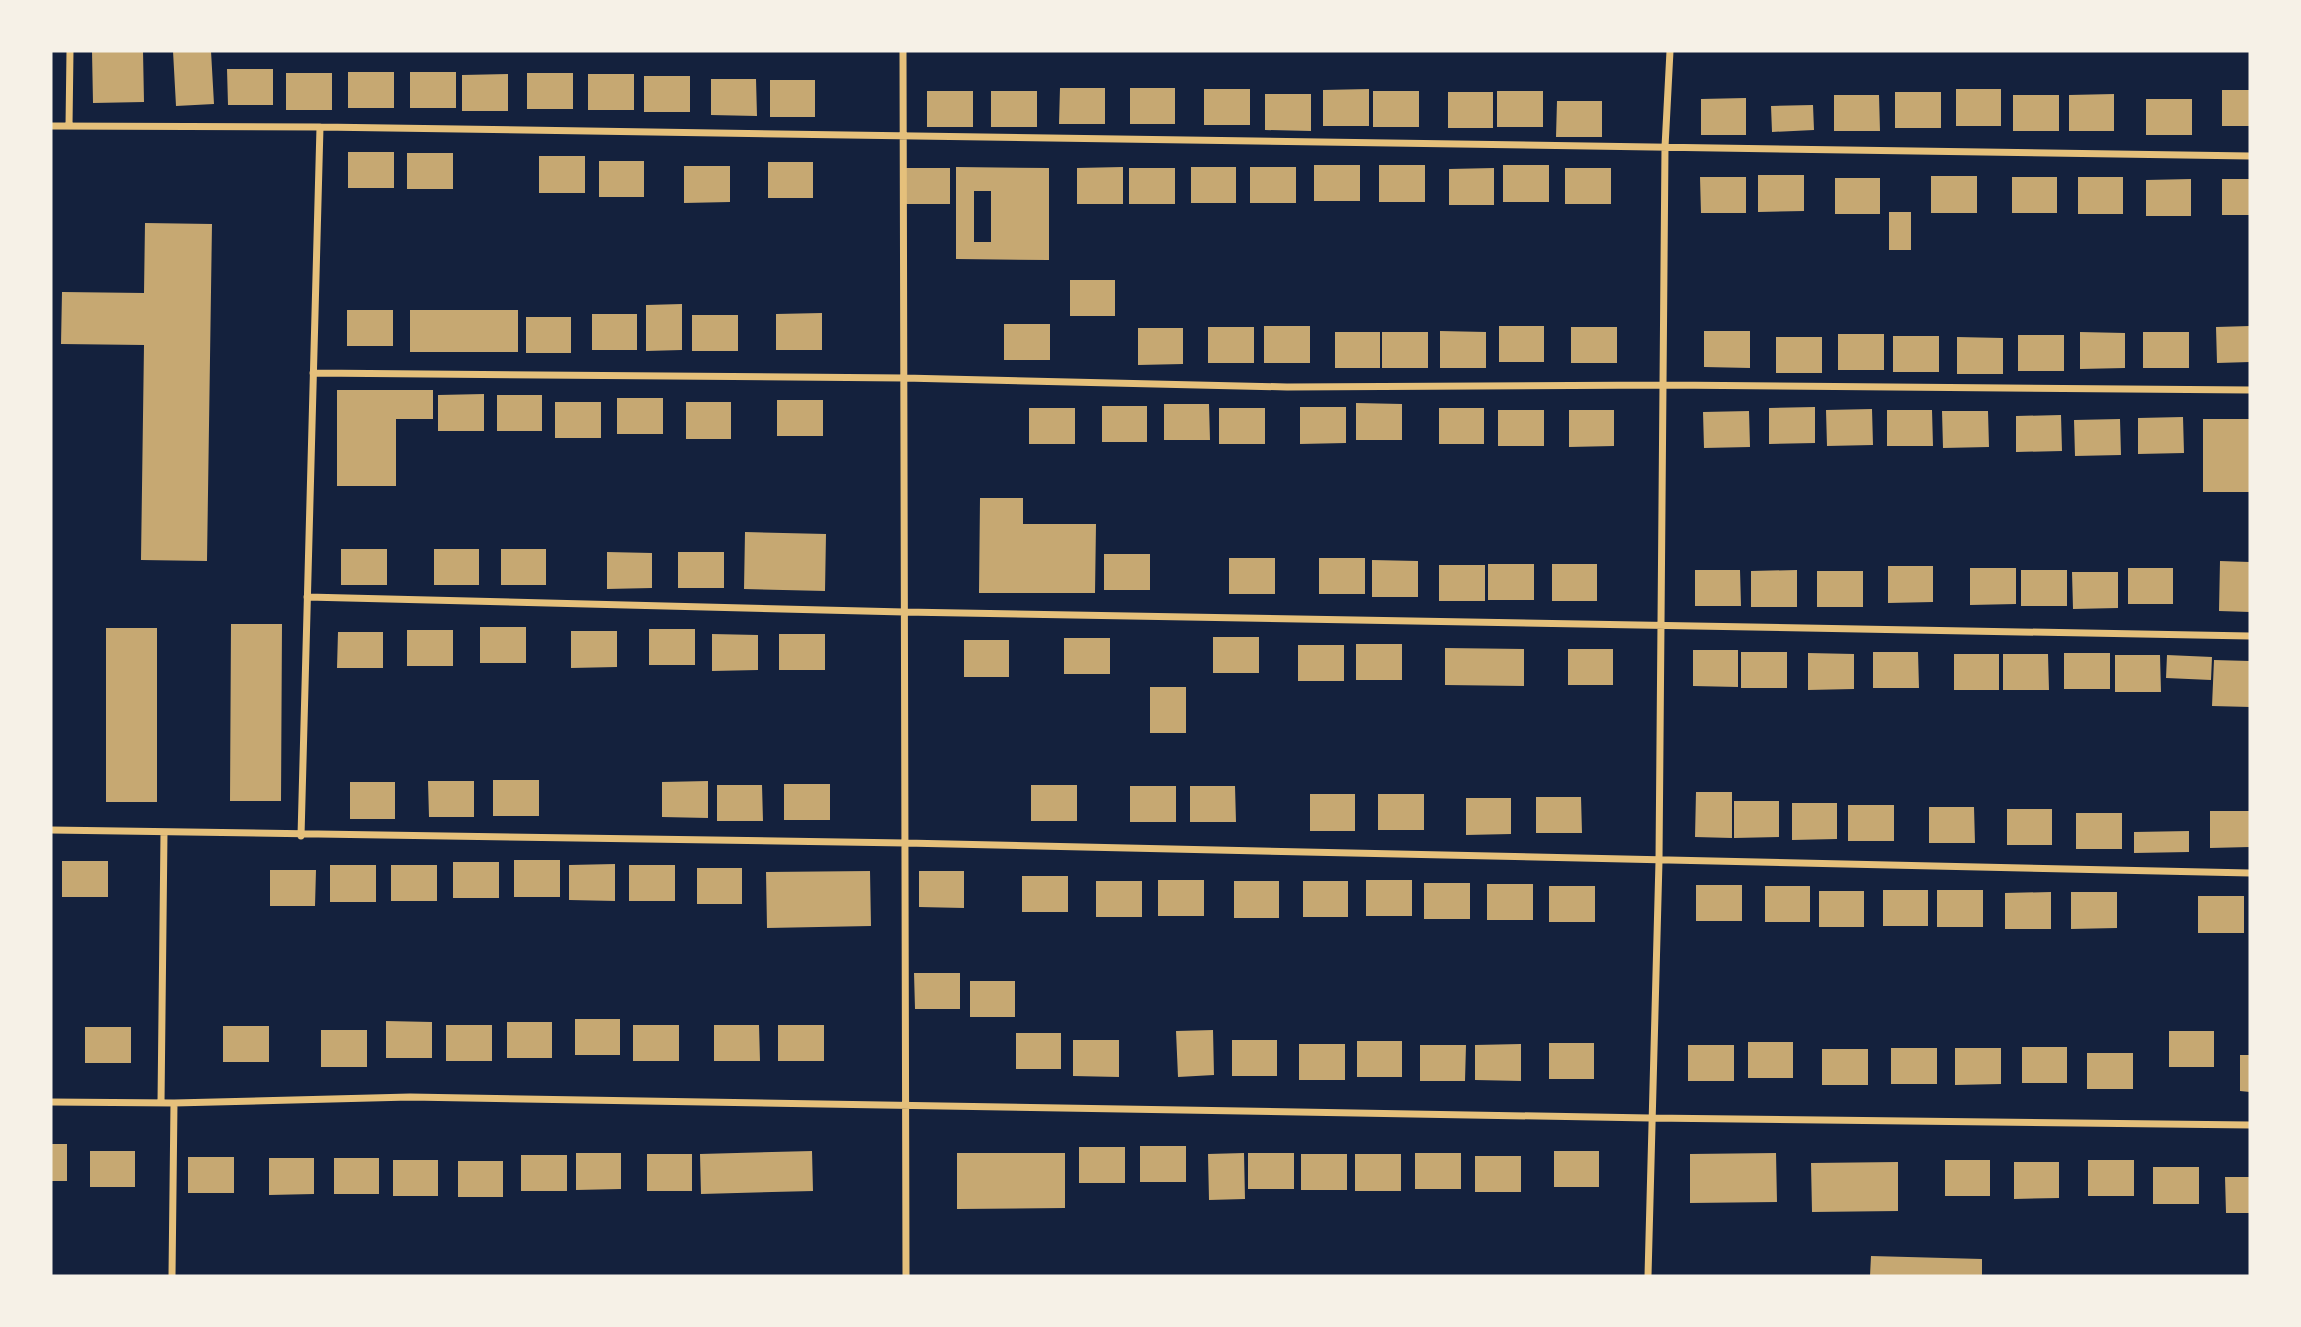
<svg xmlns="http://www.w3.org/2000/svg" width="2301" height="1327" viewBox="0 0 2301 1327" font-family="Spectral,serif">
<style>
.building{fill:#c6a872;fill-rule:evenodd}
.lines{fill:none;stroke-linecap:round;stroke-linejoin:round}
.minor{stroke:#e5c07b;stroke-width:7}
</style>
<rect width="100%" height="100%" fill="#14213d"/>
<path class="building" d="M92,51H143L144,102L93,103Z
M173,51H211L214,104L176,106Z
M227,69H273V105H228Z
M348,72H394V108H348Z
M410,72H456V108H410Z
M286,73H332V110H286Z
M527,73H573V109H527Z
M508,74V111H462V75Z
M588,74H634V110H588Z
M644,76H690V112H644Z
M711,79H756L757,116L711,115Z
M770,80H815V117H770Z
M1060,88H1105V124H1059Z
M1130,88H1175V124H1130Z
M1204,89H1250V125H1204Z
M1369,89V126H1323V90Z
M1956,89H2001V126H1956Z
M2222,90H2250V126H2222Z
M927,91H973V127H927Z
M991,91H1037V127H991Z
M1373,91H1419V127H1373Z
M1497,91H1543V127H1497Z
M1448,92H1493V128H1448Z
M1895,92H1941V128H1895Z
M1265,94H1311V131L1265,130Z
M2114,94V131H2069V95Z
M1834,95H1879L1880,131H1834Z
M2013,95H2059V131H2013Z
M1746,98V135H1701V99Z
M2146,99H2192V135H2146Z
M1557,101H1602V137H1556Z
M1813,105L1814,130L1772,132L1771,106Z
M348,152H394V188H348Z
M407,153H453V189H407Z
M539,156H585V193H539Z
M599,161H644V197H599Z
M768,162H813V198H768Z
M1314,165H1360V201H1314Z
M1379,165H1425V202H1379Z
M1503,165H1549V202H1503Z
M684,166H730V202L684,203Z
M956,167L1049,168V260L956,259ZM974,191H991V242H974Z
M1123,167V204H1077V168Z
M1191,167H1236V203H1191Z
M1250,167H1296V203H1250Z
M904,168H950V204H904Z
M1129,168H1175V204H1129Z
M1494,168V205H1449V169Z
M1565,168H1611V204H1565Z
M1758,175H1804V211L1758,212Z
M1931,176H1977V213H1931Z
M1700,177H1746V213H1701Z
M2012,177H2057V213H2012Z
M2078,177H2123V214H2078Z
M1835,178H1880V214H1835Z
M2191,179V216H2146V180Z
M2222,179H2250V215H2222Z
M1889,212H1911V250H1889Z
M145,223L212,224L207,561L141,560L144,345L61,344L62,292L144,293Z
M1070,280H1115V316H1070Z
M682,304V350L646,351V305Z
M347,310H393V346H347Z
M410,310H518V352H410Z
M822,313V350H776V314Z
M592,314H637V350H592Z
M692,315H738V351H692Z
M526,317H571V353H526Z
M1004,324H1050V360H1004Z
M1264,326H1310V363H1264Z
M1499,326H1544V362H1499Z
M2250,326V362L2217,363L2216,327Z
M1208,327H1254V363H1208Z
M1571,327H1617V363H1571Z
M1138,328H1183V364L1138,365Z
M1440,331L1486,332V368H1440Z
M1704,331H1750V368L1704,367Z
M1335,332H1380V368H1335Z
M1382,332H1428V368H1382Z
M2080,332L2125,333V368L2080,369Z
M2143,332H2189V368H2143Z
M1838,334H1884V370H1838Z
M2018,335H2064V371H2018Z
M1893,336H1939V372H1893Z
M1776,337H1822V373H1776Z
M1957,337L2003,338V374H1957Z
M337,390H433V419H396V486H337Z
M484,394V431H438V395Z
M497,395H542V431H497Z
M617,398H663V434H617Z
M777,400H823V436H777Z
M555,402H601V438H555Z
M686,402H731V439H686Z
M1356,403L1402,404V440H1356Z
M1164,404H1209L1210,440H1164Z
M1102,406H1147V442H1102Z
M1300,407H1346V443L1300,444Z
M1815,407V443L1769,444V408Z
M1029,408H1075V444H1029Z
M1219,408H1265V444H1219Z
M1439,408H1484V444H1439Z
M1872,409L1873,445L1827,446L1826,410Z
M1498,410H1544V446H1498Z
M1569,410H1614V446L1569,447Z
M1887,410H1932L1933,446H1887Z
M1749,411L1750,447L1704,448L1703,412Z
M1942,411H1988L1989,447L1943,448Z
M2061,415L2062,451L2016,452V416Z
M2183,417L2184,453L2138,454V418Z
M2120,419L2121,455L2075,456L2074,420Z
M2203,419H2250V492H2203Z
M980,498H1023V524H1096L1095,593H979Z
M745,532L826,534L825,591L744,589Z
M341,549H387V585H341Z
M434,549H479V585H434Z
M501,549H546V585H501Z
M607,552L652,553V588L607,589Z
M678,552H724V588H678Z
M1104,554H1150V590H1104Z
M1229,558H1275V594H1229Z
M1319,558H1365V594H1319Z
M1372,560L1418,561V597H1372Z
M2220,561L2250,562V612L2219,611Z
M1488,564H1534V600H1488Z
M1552,564H1597V601H1552Z
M1439,565H1485V601H1439Z
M1888,566H1933V602L1888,603Z
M1970,568H2016V604L1970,605Z
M2128,568H2173V604H2128Z
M1695,570H1740L1741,606H1695Z
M1797,570V607H1751V571Z
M2021,570H2067V606H2021Z
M1817,571H1863V607H1817Z
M2072,572H2118V608L2073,609Z
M231,624H282L281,801H230Z
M480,627H526V663H480Z
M106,628H157V802H106Z
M649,629H695V665H649Z
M407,630H453V666H407Z
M571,631H617V667L571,668Z
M338,632H383V668H337Z
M712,634L758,635V670L712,671Z
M779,634H825V670H779Z
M1213,637H1259V673H1213Z
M1064,638H1110V674H1064Z
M964,640H1009V677H964Z
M1356,644H1402V680H1356Z
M1298,645H1344V681H1298Z
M1445,648L1524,649V686L1445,685Z
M1568,649H1613V685H1568Z
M1693,650H1738V687L1693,686Z
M1741,652H1787V688H1741Z
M1873,652H1918L1919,688H1873Z
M1808,653L1854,654V689L1808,690Z
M2064,653H2110V689H2064Z
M1954,654H1999V690H1954Z
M2003,654H2048L2049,690H2003Z
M2115,655H2160L2161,692H2115Z
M2167,655L2212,657L2211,680L2166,678Z
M2214,660L2250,661V707L2212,706Z
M1150,687H1186V733H1150Z
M493,780H539V816H493Z
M428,781H474V817H429Z
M708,781V818L662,817V782Z
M350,782H395V819H350Z
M784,784H830V820H784Z
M717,785H762L763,821H717Z
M1031,785H1077V821H1031Z
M1130,786H1176V822H1130Z
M1190,786H1235L1236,822H1190Z
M1696,792H1732V838L1695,837Z
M1310,794H1355V831H1310Z
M1378,794H1424V830H1378Z
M1536,797H1581L1582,833H1536Z
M1466,798H1511V834L1466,835Z
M1734,801H1779V837L1734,838Z
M1792,803H1837V839L1792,840Z
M1848,805H1894V841H1848Z
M1929,807H1974L1975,843H1929Z
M2007,809H2052V845H2007Z
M2210,811H2250V847L2210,848Z
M2076,813H2122V849H2076Z
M2189,831V852L2134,853V832Z
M514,860H560V897H514Z
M62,861H108V897H62Z
M453,862H499V898H453Z
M615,864V901L569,900V865Z
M330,865H376V902H330Z
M391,865H437V901H391Z
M629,865H675V901H629Z
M697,868H742V904H697Z
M270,870H316L315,906H270Z
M870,871L871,926L767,928L766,872Z
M919,871H964V908L919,907Z
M1022,876H1068V912H1022Z
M1158,880H1204V916H1158Z
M1366,880H1412V916H1366Z
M1096,881H1142V917H1096Z
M1234,881H1279V918H1234Z
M1303,881H1348V917H1303Z
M1424,883H1470V919H1424Z
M1487,884H1533V920H1487Z
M1696,885H1742V921H1696Z
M1549,886H1595V922H1549Z
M1765,886H1810V922H1765Z
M1883,890H1928V926H1883Z
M1937,890H1983V927H1937Z
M1819,891H1864V927H1819Z
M2051,892V929H2005V893Z
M2071,892H2117V928L2071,929Z
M2198,896H2244V933H2198Z
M914,973H960V1009H915Z
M970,981H1015V1017H970Z
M575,1019H620V1055H575Z
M386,1021L432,1022V1058H386Z
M507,1022H552V1058H507Z
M446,1025H492V1061H446Z
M633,1025H679V1061H633Z
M714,1025H759L760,1061H714Z
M778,1025H824V1061H778Z
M223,1026H269V1062H223Z
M85,1027H131V1063H85Z
M321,1030H367V1067H321Z
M1213,1030L1214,1075L1178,1077L1176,1031Z
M2169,1031H2214V1067H2169Z
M1016,1033H1061V1069H1016Z
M1073,1040H1119V1077L1073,1076Z
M1232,1040H1277V1076H1232Z
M1357,1041H1402V1077H1357Z
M1748,1042H1793V1078H1748Z
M1549,1043H1594V1079H1549Z
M1299,1044H1345V1080H1299Z
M1521,1044V1081L1475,1080V1045Z
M1420,1045H1466L1465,1081H1420Z
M1688,1045H1734V1081H1688Z
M2022,1047H2067V1083H2022Z
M1891,1048H1937V1084H1891Z
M1955,1048H2001V1084L1955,1085Z
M1822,1049H1868V1085H1822Z
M2087,1053H2133V1089H2087Z
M2240,1055H2250V1092L2240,1091Z
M51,1144H67V1181H51Z
M1140,1146H1186V1182H1140Z
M1079,1147H1125V1183H1079Z
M90,1151H135V1187H90Z
M812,1151L813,1191L701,1194L700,1154Z
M1554,1151H1599V1187H1554Z
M576,1153H621V1189L576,1190Z
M957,1153H1065V1208L957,1209Z
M1244,1153L1245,1199L1209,1200L1208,1154Z
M1248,1153H1294V1189H1248Z
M1415,1153H1461V1189H1415Z
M1776,1153L1777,1202L1690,1203V1154Z
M647,1154H692V1191H647Z
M1301,1154H1347V1190H1301Z
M1355,1154H1401V1191H1355Z
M521,1155H567V1191H521Z
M1475,1156H1521V1192H1475Z
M188,1157H234V1193H188Z
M269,1158H314V1194L269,1195Z
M334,1158H379V1194H334Z
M393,1160H438V1196H393Z
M1945,1160H1990V1196H1945Z
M2088,1160H2134V1196H2088Z
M458,1161H503V1197H458Z
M1898,1162V1211L1812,1212L1811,1163Z
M2014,1162H2059V1198L2014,1199Z
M2153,1167H2199V1204H2153Z
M2225,1177H2250V1213H2226Z
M1871,1256L1982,1259V1276H1870Z"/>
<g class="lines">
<path class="minor" d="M903,51L906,1276
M51,126L320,127L2250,156
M69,126L70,51
M313,373L904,378L1287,387L1666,385L2250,390
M307,597L904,612L2250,636
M51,830L905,843L2250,873
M301,836L320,127
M51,1102L174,1103L410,1097L1650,1118L2250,1125
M161,1103L164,833
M172,1276L174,1103
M1648,1276L1659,861L1665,147L1670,51"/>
</g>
<rect width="2301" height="1327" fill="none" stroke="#f6f1e7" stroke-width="105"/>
</svg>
